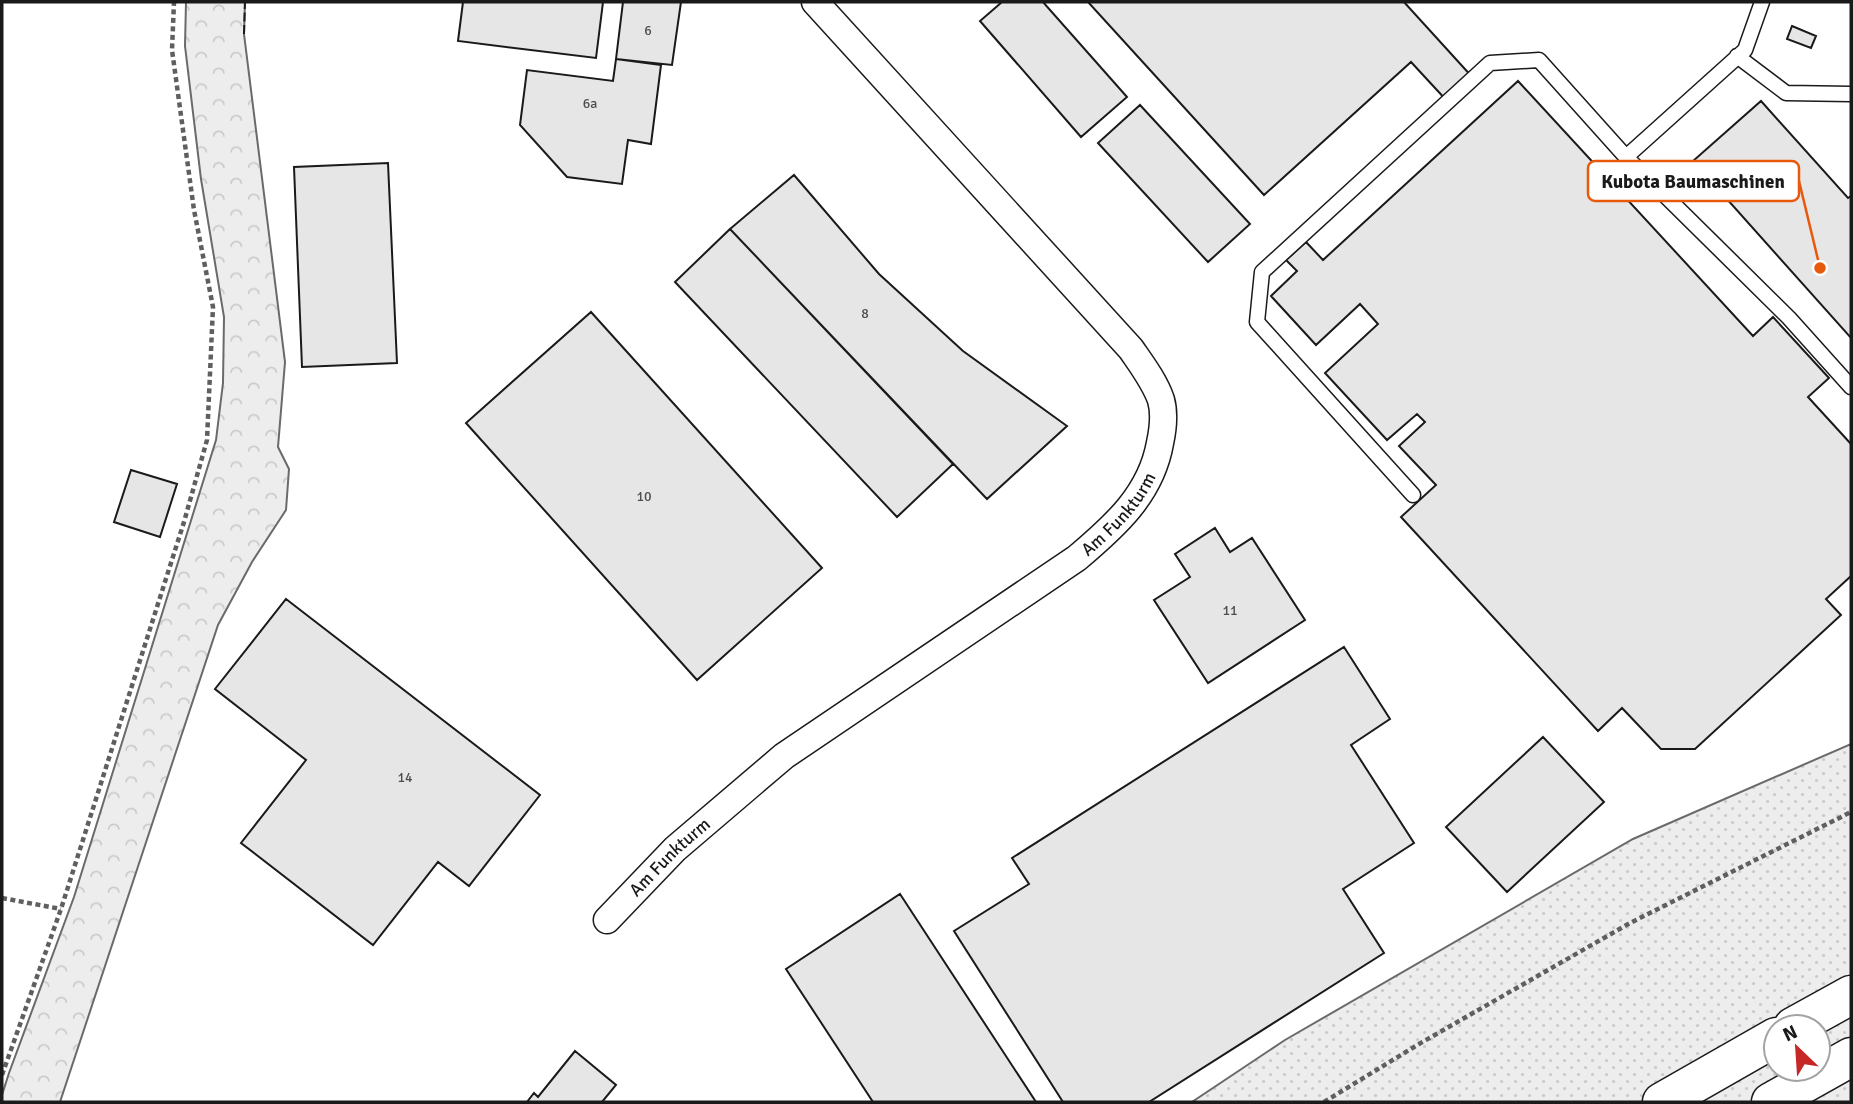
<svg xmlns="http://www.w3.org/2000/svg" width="1853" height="1104" viewBox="0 0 1853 1104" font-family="Signika,sans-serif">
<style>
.grass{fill:url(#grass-dots);stroke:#6a6a6a;stroke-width:2;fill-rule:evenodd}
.forest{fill:url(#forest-crowns);stroke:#6a6a6a;stroke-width:2}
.building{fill:#e6e6e6;stroke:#1a1a1a;stroke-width:2}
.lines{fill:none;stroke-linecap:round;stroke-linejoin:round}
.lane-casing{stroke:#1a1a1a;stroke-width:17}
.street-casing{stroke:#1a1a1a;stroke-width:29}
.highway-casing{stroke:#1a1a1a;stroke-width:41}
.path{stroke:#5f5f5f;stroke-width:4.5;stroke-dasharray:5 3.5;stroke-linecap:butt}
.lane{stroke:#fff;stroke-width:14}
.street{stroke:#fff;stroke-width:26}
.highway{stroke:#fff;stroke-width:38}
.fence{stroke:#1a1a1a;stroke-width:2;stroke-dasharray:9 3.5;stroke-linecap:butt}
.labels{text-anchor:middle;stroke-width:5;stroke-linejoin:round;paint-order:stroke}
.number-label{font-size:14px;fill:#4d4d4d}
.street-label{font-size:18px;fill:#1a1a1a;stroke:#fff}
.leader{fill:none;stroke:#e8590c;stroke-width:2.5}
.callout-dot{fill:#e8590c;stroke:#fff;stroke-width:2.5}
.callout{fill:#fff;stroke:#e8590c;stroke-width:2.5}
.callout-label{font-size:19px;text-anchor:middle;font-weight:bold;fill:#1a1a1a}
</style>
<defs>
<pattern id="grass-dots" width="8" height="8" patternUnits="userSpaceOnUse" patternTransform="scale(1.75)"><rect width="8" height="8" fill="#ededed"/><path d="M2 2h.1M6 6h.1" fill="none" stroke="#cbcbcb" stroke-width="1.8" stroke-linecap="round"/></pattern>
<pattern id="forest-crowns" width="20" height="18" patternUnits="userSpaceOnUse" patternTransform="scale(1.75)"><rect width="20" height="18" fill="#ededed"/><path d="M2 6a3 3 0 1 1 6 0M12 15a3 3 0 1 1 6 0" fill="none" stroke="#cbcbcb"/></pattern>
</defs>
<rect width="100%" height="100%" fill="#fff"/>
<path class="grass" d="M1851,744V1102H1192L1285,1040L1633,839ZM1776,1027H1818V1069H1776Z"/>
<path class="forest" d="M186,2H245L244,34L285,362L278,447L289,469L286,510L252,562L218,625L60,1102H2V1095L9,1073L74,897L216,440L223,383L224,317L201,179L185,46Z"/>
<path class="building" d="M463,2H603L596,58L458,41Z
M623,2H681L672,65L616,59Z
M1002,2H1043L1127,97L1081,137L980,21Z
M1088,2H1404L1474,79L1448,102L1411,62L1264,195Z
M1792,26L1816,36L1811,48L1787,39Z
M616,59L661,65L651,144L628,140L622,184L567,177L520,125L527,70L613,81Z
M1518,81L1753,336L1773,317L1829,378L1808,397L1851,444V576L1826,599L1841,615L1695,749H1661L1622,708L1598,731L1401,517L1436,485L1399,446L1425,422L1417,414L1387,440L1325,373L1378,324L1360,304L1316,345L1271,296L1297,271L1286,260L1306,242L1323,260Z
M1761,101L1848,198L1851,196V338L1693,161Z
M1140,105L1250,224L1208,262L1098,143Z
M388,163L397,363L302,367L294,167Z
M794,175L879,274L963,351L1067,426L987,499L730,229Z
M730,229L953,464L897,517L675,282Z
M591,312L822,568L697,680L466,423Z
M131,470L177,484L160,537L114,522Z
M1215,528L1230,552L1252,538L1305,620L1208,683L1154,600L1190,577L1175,554Z
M286,599L540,795L469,886L438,862L373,945L241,843L306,760L215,689Z
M1344,647L1390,719L1351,745L1414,843L1343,889L1384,953L1149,1102H1063L954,931L1029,884L1012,858Z
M1543,737L1604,802L1507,892L1446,827Z
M900,894L1036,1102H873L786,969Z
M575,1051L616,1085L602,1102H527L534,1093L538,1097Z"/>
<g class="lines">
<g class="lane-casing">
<path id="lane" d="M1737,56L1786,93L1851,94
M1626,157L1745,50L1762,2
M1413,495L1257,322L1262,272L1490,63L1539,60L1626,157L1789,318L1851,387"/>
</g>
<g class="street-casing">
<g id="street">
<path id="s1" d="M607,920L675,849L784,756L1077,558C1115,526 1151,494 1160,443C1163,429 1165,414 1161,400C1155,382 1142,365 1131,349L815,2"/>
</g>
</g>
<g class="highway-casing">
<path id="highway" d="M1793,1027L1851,995
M1662,1102L1776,1037
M1771,1102L1851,1057"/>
</g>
<path class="path" d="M2,898L61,909
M2,1075L61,909L184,522L207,440L213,307L194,210L172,50L174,2
M1324,1102L1419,1044L1630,923L1851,812"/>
<use href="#lane" class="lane"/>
<use href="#street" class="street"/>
<use href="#highway" class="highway"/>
<path class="fence" d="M244,34L245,2"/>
</g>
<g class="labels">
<g class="number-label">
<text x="648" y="35">6</text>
<text x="590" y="108">6a</text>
<text x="865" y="318">8</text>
<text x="644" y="501">10</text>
<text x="1230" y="615">11</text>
<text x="405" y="782">14</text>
</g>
<g class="street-label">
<text dy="6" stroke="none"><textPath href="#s1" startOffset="656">Am Funkturm</textPath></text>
<text dy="6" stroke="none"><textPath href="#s1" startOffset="89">Am Funkturm</textPath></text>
</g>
</g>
<path class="leader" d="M1820 268L1799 181"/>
<circle class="callout-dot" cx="1820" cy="268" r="7"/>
<rect class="callout" x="1588" y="161" width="211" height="40" rx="7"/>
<g class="callout-label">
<text x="1693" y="188">Kubota Baumaschinen</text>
</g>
<rect width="1853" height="1104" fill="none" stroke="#1a1a1a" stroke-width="7"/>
<g transform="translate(1797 1048) rotate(335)"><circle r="33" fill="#ffffff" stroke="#a3a3a3" stroke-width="2"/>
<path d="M0-5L12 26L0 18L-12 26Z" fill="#c62828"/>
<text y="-10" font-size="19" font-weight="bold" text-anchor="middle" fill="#1a1a1a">N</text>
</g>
</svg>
